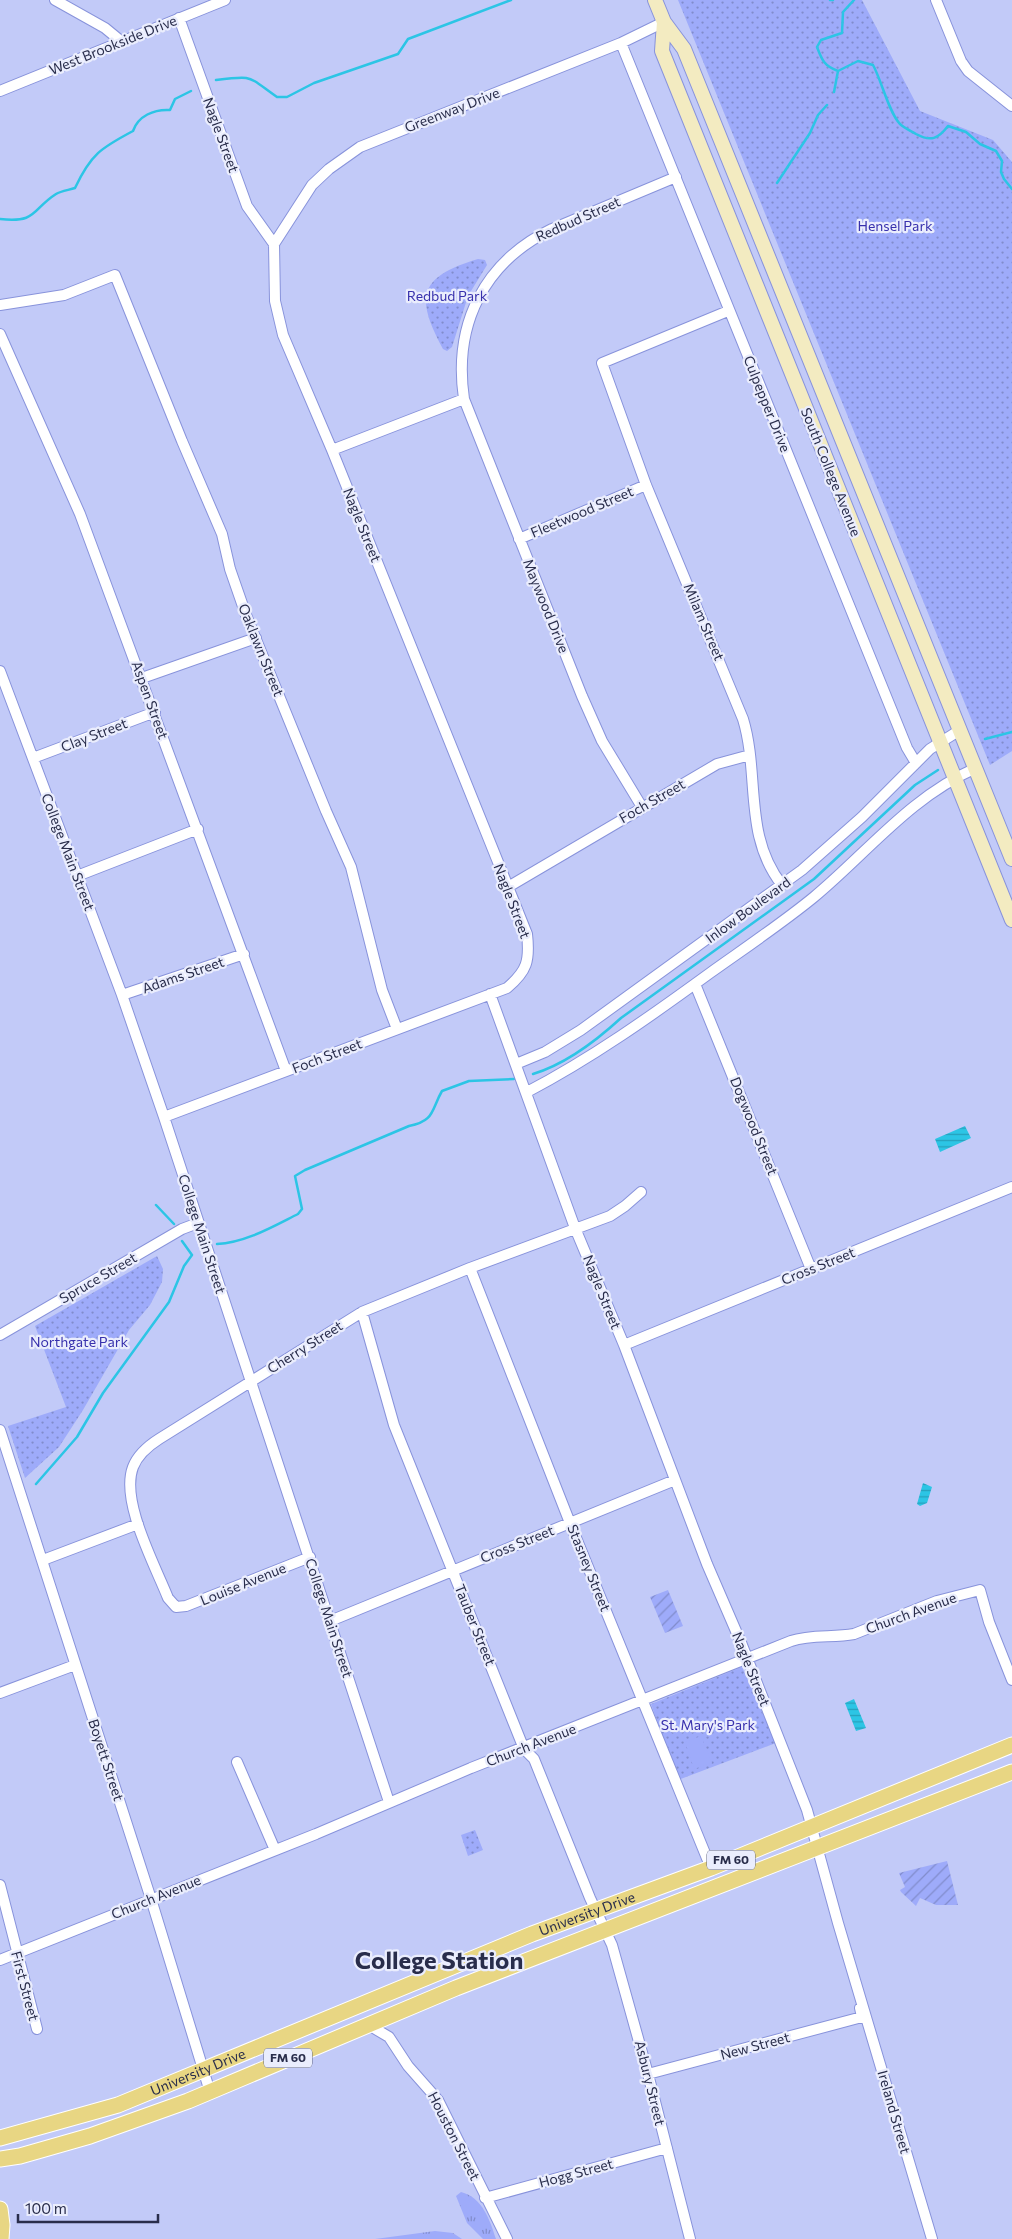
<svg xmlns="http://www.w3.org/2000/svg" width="1012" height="2239" viewBox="0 0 1012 2239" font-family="Commissioner,sans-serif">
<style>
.grass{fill:url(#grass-tufts)}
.park{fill:url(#park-dots)}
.garden{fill:url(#garden-furrows)}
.pitch{fill:#9eabfa}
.water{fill:url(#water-rules)}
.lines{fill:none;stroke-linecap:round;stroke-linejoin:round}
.stream{stroke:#2cc5e5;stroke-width:2.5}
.street-casing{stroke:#8893db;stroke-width:12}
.secondary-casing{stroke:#8893db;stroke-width:16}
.primary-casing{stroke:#fff;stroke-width:17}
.street{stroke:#fff;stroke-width:10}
.secondary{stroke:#f3ebc1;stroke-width:14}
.primary{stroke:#e8d683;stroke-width:15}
.labels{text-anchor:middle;stroke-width:4.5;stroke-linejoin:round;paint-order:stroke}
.shield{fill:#eaedfd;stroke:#636780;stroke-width:1}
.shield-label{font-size:12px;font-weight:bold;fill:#292d4b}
.street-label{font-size:14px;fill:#292d4b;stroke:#eaedfd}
.park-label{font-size:14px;fill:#3831ad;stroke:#eaedfd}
.town-label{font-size:24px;font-weight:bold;fill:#292d4b;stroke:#eaedfd}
</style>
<defs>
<pattern id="grass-tufts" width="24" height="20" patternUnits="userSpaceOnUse" patternTransform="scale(1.25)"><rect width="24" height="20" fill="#9eabfa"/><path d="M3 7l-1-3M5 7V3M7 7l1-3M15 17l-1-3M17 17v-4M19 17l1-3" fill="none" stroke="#818ccc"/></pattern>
<pattern id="park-dots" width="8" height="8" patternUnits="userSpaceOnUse" patternTransform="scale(1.25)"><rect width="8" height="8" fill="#9eabfa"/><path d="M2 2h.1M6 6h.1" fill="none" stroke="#818ccc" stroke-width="1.8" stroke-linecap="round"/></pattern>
<pattern id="garden-furrows" width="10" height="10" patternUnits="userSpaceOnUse" patternTransform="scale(1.25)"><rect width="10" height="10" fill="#9eabfa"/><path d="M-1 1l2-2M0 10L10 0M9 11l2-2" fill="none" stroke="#818ccc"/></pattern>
<pattern id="water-rules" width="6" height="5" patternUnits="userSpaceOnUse" patternTransform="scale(1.25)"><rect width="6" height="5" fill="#2cc5e5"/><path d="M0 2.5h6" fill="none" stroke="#26a0bc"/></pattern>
</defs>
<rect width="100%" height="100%" fill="#c2caf8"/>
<path class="grass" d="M461,2192C482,2197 490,2220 496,2239H483L467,2223L456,2196Z
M435,2231L453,2233L462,2239H375Z"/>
<path class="park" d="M678,0H862L920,111L993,140L1012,162V751L990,765Z
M478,259L485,260L487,265L468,296L452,347L447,351L443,349C415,297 418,277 478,259Z
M157,1256L163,1269L162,1282L150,1305L129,1330L83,1410L59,1447L25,1478L8,1426L66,1407L35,1326Z
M742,1667L776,1743L678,1780L651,1704Z
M475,1830L483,1850L468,1856L461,1835Z"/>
<path class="garden" d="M668,1590L683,1626L665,1633L650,1597Z
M947,1861L958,1905H936L920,1898L916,1906L901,1892L900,1890L905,1887L899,1873Z"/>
<path class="pitch" d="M701,1736L712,1763L694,1769L685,1742Z"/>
<path class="water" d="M965,1126L971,1138L940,1152L935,1139Z
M923,1483L932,1487L927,1503L920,1506L917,1504Z
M854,1699L866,1728L856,1731L845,1703Z"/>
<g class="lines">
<path class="stream" d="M830,0H833
M854,0L843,12L842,33L821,40L817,47C822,60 824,66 838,71L858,61L873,65C881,79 889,113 900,124C904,128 911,131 916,134C931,142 938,139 948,126L966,132L980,144L996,151L1002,161L1001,172L1004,179L1012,189
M216,80C254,75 247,76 277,97H287L314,83L398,54L408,39L511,0
M834,92L838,71
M777,183L810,133L818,115L827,105
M0,219C38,223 31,210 56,194C61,191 69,190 75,188C91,154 101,148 133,131C138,116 154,109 170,110L175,99L191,91
M985,739L1012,732
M533,1074C566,1064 596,1041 621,1018L814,879L915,785L938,770
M156,1205L174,1224
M217,1244C245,1243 274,1226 298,1214L302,1209L295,1176L305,1170L409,1126C435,1121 431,1110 442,1091L469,1081L514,1079
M36,1484L77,1437L103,1393L169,1302L184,1266L192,1255L182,1241"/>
<g class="street-casing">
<path id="street" d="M55,0L105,28L122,42
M936,0L961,61L968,71L1012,106
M621,43L907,748L916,763
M0,91L225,0
M274,244L312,185L329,169L360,147L621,43L664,22
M0,305L64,295L115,275L182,441L222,534L230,569L246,615L326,811L351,867L382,990L397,1029
M728,311L602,363L646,485L743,719C760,775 743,836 782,885
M0,334L80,514L286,1071
M332,450L464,399
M519,539L646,485
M0,671L122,995L164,1117L389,1802
M142,678L256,638
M33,758L155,712
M642,807L602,741L582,696L464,399C453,324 484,262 552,229L676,177
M77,876L198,829
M508,887L717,764L750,755
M695,984L811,1269
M490,994L575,1228L624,1345L707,1564L742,1645L807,1810L838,1923L932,2239
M122,995L244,954
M516,1064L545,1052L581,1030L802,870L862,817L930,749L960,730
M527,1092C592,1058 651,1016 710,973C745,948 781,924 814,897C867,853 910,797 976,768
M164,1117L507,988C527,971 530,961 527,934L332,450L283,335L275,301L274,244L247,206L179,18
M470,1268L570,1523L711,1868
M362,1312L394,1425L524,1749L534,1759L590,1898L612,1945L648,2074L690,2239
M0,1335L182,1229L198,1223
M624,1345L1012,1187
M0,1430L151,1899L210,2092
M310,1557L186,1606L176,1607L168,1598C155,1565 120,1501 133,1467C138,1454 148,1446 159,1439L362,1312L470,1268L610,1216L625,1206L641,1192
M43,1560L138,1524
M330,1621L675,1480
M0,1693L75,1665
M237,1762L275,1850
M0,1885L37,2029
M0,1960L316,1834L471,1768L791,1641C811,1634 833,1638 854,1634L937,1601L980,1590L989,1622L1012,1680
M367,2024L389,2037L408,2066L438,2100L507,2239
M648,2074L862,2017L860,2008
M485,2198L667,2148"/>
</g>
<g class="secondary-casing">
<path id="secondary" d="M655,0L664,22L684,49L1012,859
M664,22L662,51L1012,920"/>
</g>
<g class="primary-casing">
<g id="primary">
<path id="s1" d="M0,2138L118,2105L532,1934L711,1868L1012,1745"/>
<path d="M0,2159L20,2156L90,2136L188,2101L456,1988L1012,1772"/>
<path d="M0,2209L2,2225L1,2239"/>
</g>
</g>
<use href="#street" class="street"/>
<use href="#secondary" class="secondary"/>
<use href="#primary" class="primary"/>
</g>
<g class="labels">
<g class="shield">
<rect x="707" y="1850.5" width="48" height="19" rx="4"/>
<rect x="264" y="2048.5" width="48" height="19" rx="4"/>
</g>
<g class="shield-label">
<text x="731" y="1864">FM 60</text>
<text x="288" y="2062">FM 60</text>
</g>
<g class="street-label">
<text transform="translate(113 45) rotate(-22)" y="5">West Brookside Drive</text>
<text transform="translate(452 110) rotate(-21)" y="5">Greenway Drive</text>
<text transform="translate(221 135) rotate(70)" y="5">Nagle Street</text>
<text transform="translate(578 219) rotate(-24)" y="5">Redbud Street</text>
<text transform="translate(767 404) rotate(68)" y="5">Culpepper Drive</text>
<text transform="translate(831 472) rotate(68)" y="5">South College Avenue</text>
<text transform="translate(582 512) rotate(-23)" y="5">Fleetwood Street</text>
<text transform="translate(362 525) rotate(68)" y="5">Nagle Street</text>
<text transform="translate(546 606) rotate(68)" y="5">Maywood Drive</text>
<text transform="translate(704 622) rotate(67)" y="5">Milam Street</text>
<text transform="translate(261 650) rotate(68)" y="5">Oaklawn Street</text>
<text transform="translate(150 700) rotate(70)" y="5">Aspen Street</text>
<text transform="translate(94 735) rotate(-21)" y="5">Clay Street</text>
<text transform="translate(652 801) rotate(-30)" y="5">Foch Street</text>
<text transform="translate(68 852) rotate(69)" y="5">College Main Street</text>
<text transform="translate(512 901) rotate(69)" y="5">Nagle Street</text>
<text transform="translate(748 910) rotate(-36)" y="5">Inlow Boulevard</text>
<text transform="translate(183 975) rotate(-19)" y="5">Adams Street</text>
<text transform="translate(327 1056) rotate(-21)" y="5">Foch Street</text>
<text transform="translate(754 1126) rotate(68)" y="5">Dogwood Street</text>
<text transform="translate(202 1234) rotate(72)" y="5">College Main Street</text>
<text transform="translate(818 1266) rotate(-22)" y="5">Cross Street</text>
<text transform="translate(98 1278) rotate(-30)" y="5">Spruce Street</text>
<text transform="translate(602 1292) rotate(68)" y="5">Nagle Street</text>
<text transform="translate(305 1347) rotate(-32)" y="5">Cherry Street</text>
<text transform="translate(517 1544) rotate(-22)" y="5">Cross Street</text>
<text transform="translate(589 1568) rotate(68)" y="5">Stasney Street</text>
<text transform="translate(243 1584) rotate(-22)" y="5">Louise Avenue</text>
<text transform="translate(911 1613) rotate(-20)" y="5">Church Avenue</text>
<text transform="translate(329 1618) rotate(72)" y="5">College Main Street</text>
<text transform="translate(475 1625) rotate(68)" y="5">Tauber Street</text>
<text transform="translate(751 1669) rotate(68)" y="5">Nagle Street</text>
<text transform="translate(531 1745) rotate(-21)" y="5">Church Avenue</text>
<text transform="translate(106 1760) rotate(72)" y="5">Boyett Street</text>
<text transform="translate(156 1897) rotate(-22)" y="5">Church Avenue</text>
<text dy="5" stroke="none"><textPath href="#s1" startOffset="629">University Drive</textPath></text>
<text transform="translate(25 1986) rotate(75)" y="5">First Street</text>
<text transform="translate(755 2046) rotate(-15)" y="5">New Street</text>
<text dy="5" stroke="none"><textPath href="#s1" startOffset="209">University Drive</textPath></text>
<text transform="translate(650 2083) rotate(76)" y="5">Asbury Street</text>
<text transform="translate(894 2112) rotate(74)" y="5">Ireland Street</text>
<text transform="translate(454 2136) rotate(63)" y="5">Houston Street</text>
<text transform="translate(576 2173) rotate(-15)" y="5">Hogg Street</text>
</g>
<g class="park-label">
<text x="895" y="231">Hensel Park</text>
<text x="447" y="301">Redbud Park</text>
<text x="79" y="1347">Northgate Park</text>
<text x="708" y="1730">St. Mary's Park</text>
</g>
<g class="town-label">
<text x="439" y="1969">College Station</text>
</g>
</g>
<path d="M18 2214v8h140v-8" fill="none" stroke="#292d4b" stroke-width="2.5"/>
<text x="25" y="2214" font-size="15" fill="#292d4b" stroke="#eaedfd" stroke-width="4" paint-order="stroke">100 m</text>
</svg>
